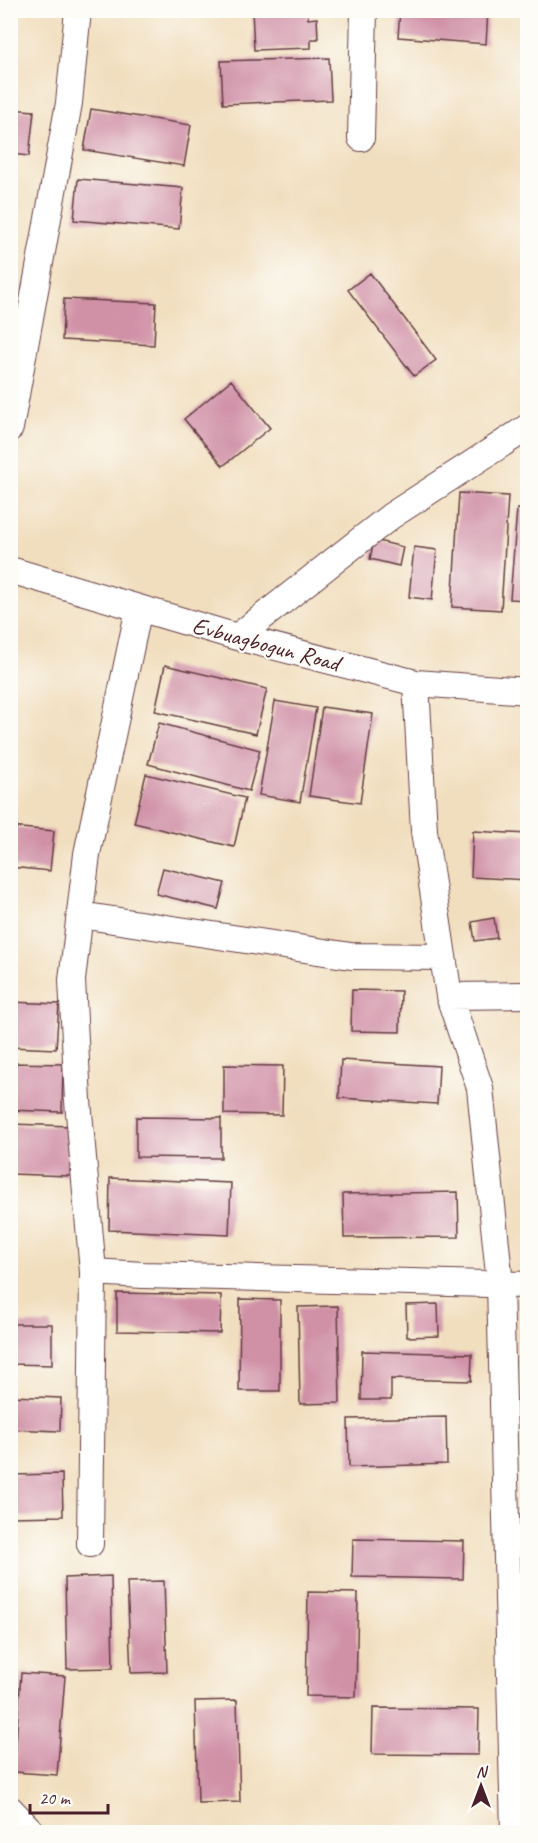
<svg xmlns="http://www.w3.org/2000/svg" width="538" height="1843" viewBox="0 0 538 1843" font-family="Caveat,sans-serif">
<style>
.building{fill:#d091a7}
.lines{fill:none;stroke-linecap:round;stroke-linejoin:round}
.minor-casing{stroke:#633c41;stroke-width:28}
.minor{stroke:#fff;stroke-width:26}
.labels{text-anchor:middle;stroke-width:4.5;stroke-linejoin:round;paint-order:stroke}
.street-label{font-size:24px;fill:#4a1f2b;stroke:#fdfcf7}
</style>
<rect width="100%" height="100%" fill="#fdfcf7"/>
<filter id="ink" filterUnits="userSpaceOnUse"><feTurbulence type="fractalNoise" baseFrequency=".0167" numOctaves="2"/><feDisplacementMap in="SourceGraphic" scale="12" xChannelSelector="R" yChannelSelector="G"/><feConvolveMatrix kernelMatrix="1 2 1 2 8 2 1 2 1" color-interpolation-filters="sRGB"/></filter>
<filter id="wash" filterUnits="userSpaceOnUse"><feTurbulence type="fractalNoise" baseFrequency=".008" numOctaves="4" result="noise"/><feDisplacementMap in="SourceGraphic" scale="24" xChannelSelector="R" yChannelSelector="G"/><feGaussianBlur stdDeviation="1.35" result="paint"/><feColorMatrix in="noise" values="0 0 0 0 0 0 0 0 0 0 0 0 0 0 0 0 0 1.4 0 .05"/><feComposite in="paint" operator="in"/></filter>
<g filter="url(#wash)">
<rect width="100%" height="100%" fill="#f1debe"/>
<g id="blocks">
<path class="building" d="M252,10H308V19L317,18L318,39H311V48L254,50Z
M400,10H488L486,44L398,37Z
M329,58L331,100L223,104L221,61Z
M10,109L34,111L29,156L10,154Z
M91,109L191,125L184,166L84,150Z
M78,179L183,188L179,229L74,220Z
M10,239L16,240L12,279H10Z
M370,273L436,360L414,376L348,290Z
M64,299L156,303L154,345L62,340Z
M231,380L270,428L223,466L184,419Z
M459,493L508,496L501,610L452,607Z
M517,509L528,510V600L510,599Z
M374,540L403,547L399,566L370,559Z
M414,547L437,550L432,600L409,597Z
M165,665L267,689L256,734L155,711Z
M275,701L316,708L300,802L259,795Z
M322,707L373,714L360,803L309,796Z
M159,723L260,750L249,791L148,764Z
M523,735H528V781H526Z
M146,774L245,798L234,847L134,823Z
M10,827L54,831L50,871L10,867Z
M473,831L528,834V880L471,877Z
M163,868L225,883L218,909L156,894Z
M494,918L497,938L475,941L472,922Z
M352,990L401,991L400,1032L351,1031Z
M10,1002L59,1004L56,1049L10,1047Z
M341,1060L439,1066L437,1104L339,1098Z
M10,1063L63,1064L62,1112L10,1110Z
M224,1065L283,1066L282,1115L224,1114Z
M136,1117L221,1118V1158L136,1157Z
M10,1124L71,1126L70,1176L10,1174Z
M110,1178L231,1183L229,1235L109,1230Z
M458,1192L459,1237L344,1238L343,1194Z
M117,1293L221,1295L220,1333L117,1331Z
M240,1299L280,1300V1391H239Z
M438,1304L439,1336L407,1337L406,1305Z
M338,1306L340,1403L300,1404L298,1307Z
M10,1324H52V1365L10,1364Z
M362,1351L472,1354L471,1381L391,1379V1400H361Z
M10,1396L61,1398L60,1431L10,1429Z
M446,1417L447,1464L349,1467L348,1419Z
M62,1474L63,1516L10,1517V1475Z
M353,1539L464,1541L463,1579L352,1577Z
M111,1576L113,1668L67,1669L65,1578Z
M164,1581L167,1672L131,1673L127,1582Z
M308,1592L358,1593L356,1697L306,1696Z
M21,1673L65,1676L57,1775L14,1772Z
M237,1700L240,1802L198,1803L195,1701Z
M373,1708L479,1709L478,1755L372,1754Z"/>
</g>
</g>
<g filter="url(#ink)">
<use href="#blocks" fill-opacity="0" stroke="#633c41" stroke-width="1.5"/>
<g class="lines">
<g class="minor-casing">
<path id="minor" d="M361,138L364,10
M10,428L69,103L78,10
M10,570L237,637L416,683L528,691
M237,637L391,516L528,427
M416,683L424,831L449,996L480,1088L500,1284L514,1832
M80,915L351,956L443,957
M449,996L528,995
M93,1272L78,1101L72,980L87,854L139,608
M90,1544L93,1272L143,1275L528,1285
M10,1809L32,1832"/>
</g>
<use href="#minor" class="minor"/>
</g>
</g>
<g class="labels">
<g class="street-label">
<text transform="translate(266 644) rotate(15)" y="8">Evbuagbogun Road</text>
</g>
</g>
<rect width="538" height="1843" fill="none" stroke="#fdfcf7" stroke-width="36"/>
<g transform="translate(481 1786)" stroke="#fdfcf7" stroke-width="4.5" paint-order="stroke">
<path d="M0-4.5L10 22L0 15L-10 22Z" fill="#4a1f2b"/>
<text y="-9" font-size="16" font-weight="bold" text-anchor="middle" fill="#4a1f2b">N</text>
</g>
<path d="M30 1804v9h78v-9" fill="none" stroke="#4a1f2b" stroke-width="3"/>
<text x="39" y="1804" font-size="18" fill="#4a1f2b" stroke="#fdfcf7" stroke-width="4.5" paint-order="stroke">20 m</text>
</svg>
